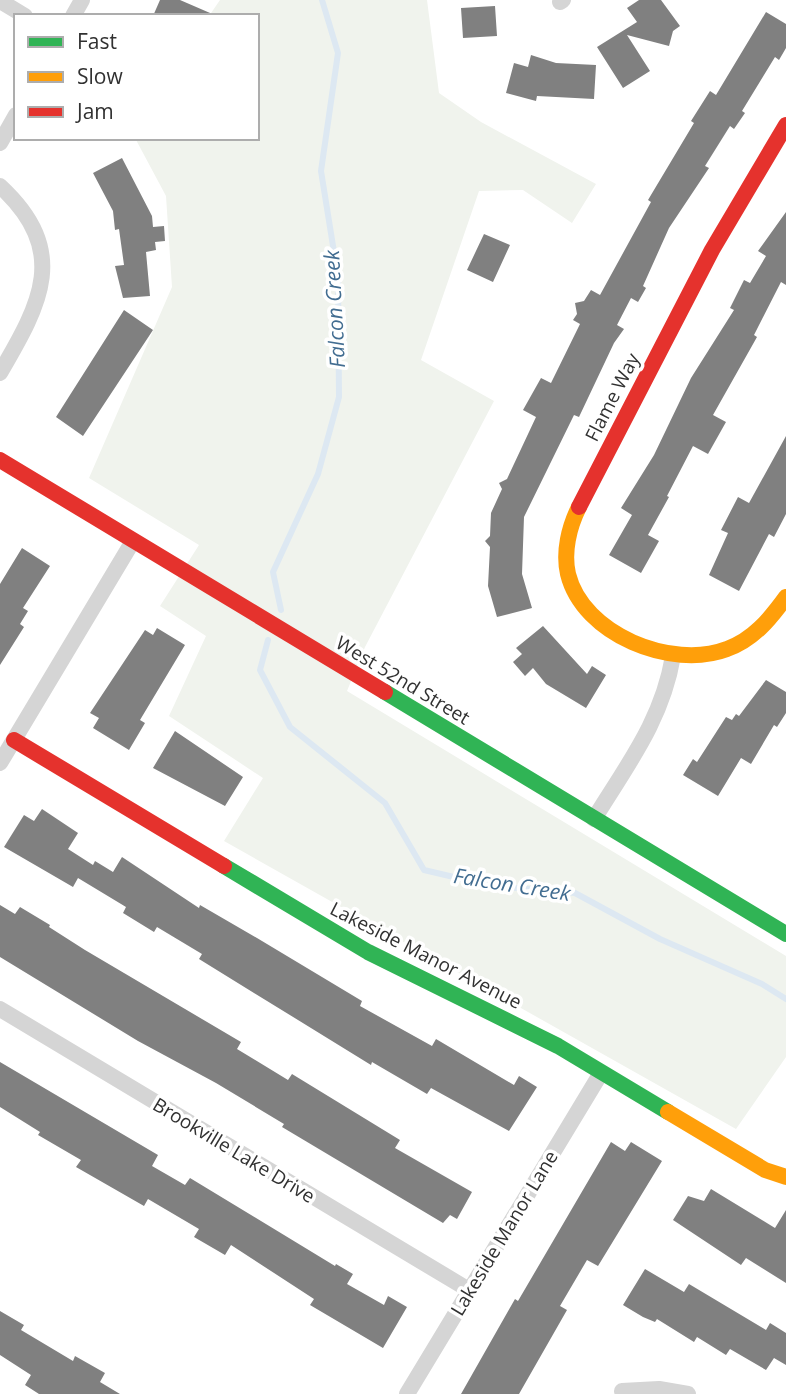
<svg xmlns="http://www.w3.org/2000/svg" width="786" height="1394" viewBox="0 0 786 1394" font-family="'Open Sans',sans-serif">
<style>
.green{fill:#f0f3ed}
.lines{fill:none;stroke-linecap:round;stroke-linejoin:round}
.stream{stroke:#dde8f2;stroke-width:6}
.building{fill:#808080}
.street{stroke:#d5d5d5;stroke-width:16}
.fast{stroke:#30b455;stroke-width:16}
.slow{stroke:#ff9f0a;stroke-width:16}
.jam{stroke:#e5322d;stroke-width:16}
.labels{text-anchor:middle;stroke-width:7;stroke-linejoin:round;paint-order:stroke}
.street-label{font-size:19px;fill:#313131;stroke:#fff}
.water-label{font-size:21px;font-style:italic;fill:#426d91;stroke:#fff}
</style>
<rect width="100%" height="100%" fill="#fff"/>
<path class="green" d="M220,0H427L439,93L481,122L596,184L572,223L523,190L479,191L421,360L494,401L365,647L347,691L786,956V1057L736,1129L224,841L263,778L169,716L206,636L160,606L199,545L89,478L172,287L166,196L135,138H257V16H209Z"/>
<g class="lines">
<path class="stream" d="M281,610L273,572L318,474L339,397L338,277L321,171L338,53L322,0
M268,640L260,670L290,727L385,803L424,870L492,886L575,893L660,939L762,984L786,999"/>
</g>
<path class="building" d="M160,0H180L217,16H153Z
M639,0H661L680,26L673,31L669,46L627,35L650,71L623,88L597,47L637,22L627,8Z
M495,6L497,36L463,38L461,8Z
M766,12L786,24V48L779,60L775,57L742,111L745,113L734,129L730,126L705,166L709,168L669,228L643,286L646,288L638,302L631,298L617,325L624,329L614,343L579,417L574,415L524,517L522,574L532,608L497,617L488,586L490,547L485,541L490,536L491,513L502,489L499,483L507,479L536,417L523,410L541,378L551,383L580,324L573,320L577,314L575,303L584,301L591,290L600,295L651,202L648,200L694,123L691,121L710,91L716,95Z
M531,55L556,63L596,65L594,99L537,96L536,101L506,93L514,63L528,67Z
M122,158L152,216L153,227L164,226L165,241L155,242L156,250L146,252L150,296L123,298L115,266L124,265L119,229L115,230L113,211L93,173Z
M786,212V285L781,282L754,335L757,337L713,415L726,422L708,454L693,446L667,496L669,497L648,535L659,541L641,573L609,555L632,515L621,508L654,455L691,378L734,310L730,308L744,280L750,283L766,256L758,251Z
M484,234L510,245L493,282L467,270Z
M124,310L153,330L83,436L56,417Z
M786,436V514L774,537L769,534L739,591L709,575L728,533L721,530L738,497L749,503Z
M22,548L50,566L23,608L28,611L20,624L24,627L0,665V584Z
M543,626L587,674L592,666L606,675L586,708L546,684L533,668L525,676L513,662L522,654L516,648Z
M157,628L185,645L140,720L145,723L129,750L93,728L99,718L90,713L145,630L153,635Z
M766,680L786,692V713L777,727L774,725L751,764L741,758L718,796L683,775L693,759L697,762L726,717L732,720L736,714L739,716Z
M175,731L243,777L225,806L153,768Z
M42,809L78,833L68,849L93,865L95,861L113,872L122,857L199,908L200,905L257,938L362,1001L360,1006L432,1046L436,1039L514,1085L519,1076L537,1087L509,1131L431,1088L427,1094L372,1062L371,1065L199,959L202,954L157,927L154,932L123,913L126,907L78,878L73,887L4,847L24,815L34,821Z
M0,905L15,914L20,907L50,925L49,927L85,950L241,1042L237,1049L288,1080L292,1074L400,1140L395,1148L472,1192L457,1219L450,1215L443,1223L282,1127L284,1124L216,1083L138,1041L0,957Z
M0,1062L158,1155L152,1166L185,1185L190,1178L335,1266L336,1264L353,1274L347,1284L384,1305L388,1296L407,1307L383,1348L310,1305L314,1299L231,1245L225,1255L194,1237L199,1229L148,1199L144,1206L76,1167L81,1160L38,1135L40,1132L0,1107Z
M611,1142L625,1151L631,1142L662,1161L598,1266L587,1260L560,1306L567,1310L519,1394H461L515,1299L518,1301Z
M711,1189L775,1228L786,1210V1283L746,1258L741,1265L673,1220L688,1196L704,1201Z
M645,1269L684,1292L689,1284L766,1330L770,1323L786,1333V1365L774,1358L766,1370L730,1349L726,1355L697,1337L694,1342L657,1319L655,1322L643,1317L623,1305Z
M0,1311L24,1325L21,1330L73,1361L75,1356L105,1373L100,1382L120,1394H39L25,1385L31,1375L0,1355Z"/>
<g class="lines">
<path class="street" d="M0,1L25,16
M560,2L563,0
M73,16L82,0
M0,143L16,115
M0,186C70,251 41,303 0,373
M0,763L133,541
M594,819C627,765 662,721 673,656
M0,1009L469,1290
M622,1391L659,1389L688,1394
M407,1394L601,1073"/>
<path class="fast" d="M385,692L786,934
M224,866L368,952L558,1046L668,1112"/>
<path class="slow" d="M579,507C569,527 563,552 568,574C583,635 672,670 727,649C753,640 770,619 786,597
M668,1112L765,1170L786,1177"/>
<path class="jam" d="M0,460L385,692
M579,507L712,250L786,125
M14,740L224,866"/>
</g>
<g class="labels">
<g class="street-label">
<text transform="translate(612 397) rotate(-63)" y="7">Flame Way</text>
<text transform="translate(403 680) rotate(31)" y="7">West 52nd Street</text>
<text transform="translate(426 955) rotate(27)" y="7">Lakeside Manor Avenue</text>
<text transform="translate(234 1150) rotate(31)" y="7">Brookville Lake Drive</text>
<text transform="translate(504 1233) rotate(-59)" y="7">Lakeside Manor Lane</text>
</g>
<g class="water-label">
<text transform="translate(335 309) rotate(-93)" y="7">Falcon Creek</text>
<text transform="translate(512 885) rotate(9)" y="7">Falcon Creek</text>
</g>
</g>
<rect x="14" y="14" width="245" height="126" fill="#ffffff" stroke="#adadad" stroke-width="2"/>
<rect x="28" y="37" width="35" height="10" fill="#30b455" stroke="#adadad" stroke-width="2"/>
<text x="77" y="49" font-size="21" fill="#313131">Fast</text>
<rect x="28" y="72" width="35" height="10" fill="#ff9f0a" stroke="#adadad" stroke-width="2"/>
<text x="77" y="84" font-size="21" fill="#313131">Slow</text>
<rect x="28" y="107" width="35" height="10" fill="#e5322d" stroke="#adadad" stroke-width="2"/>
<text x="77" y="119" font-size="21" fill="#313131">Jam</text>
</svg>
